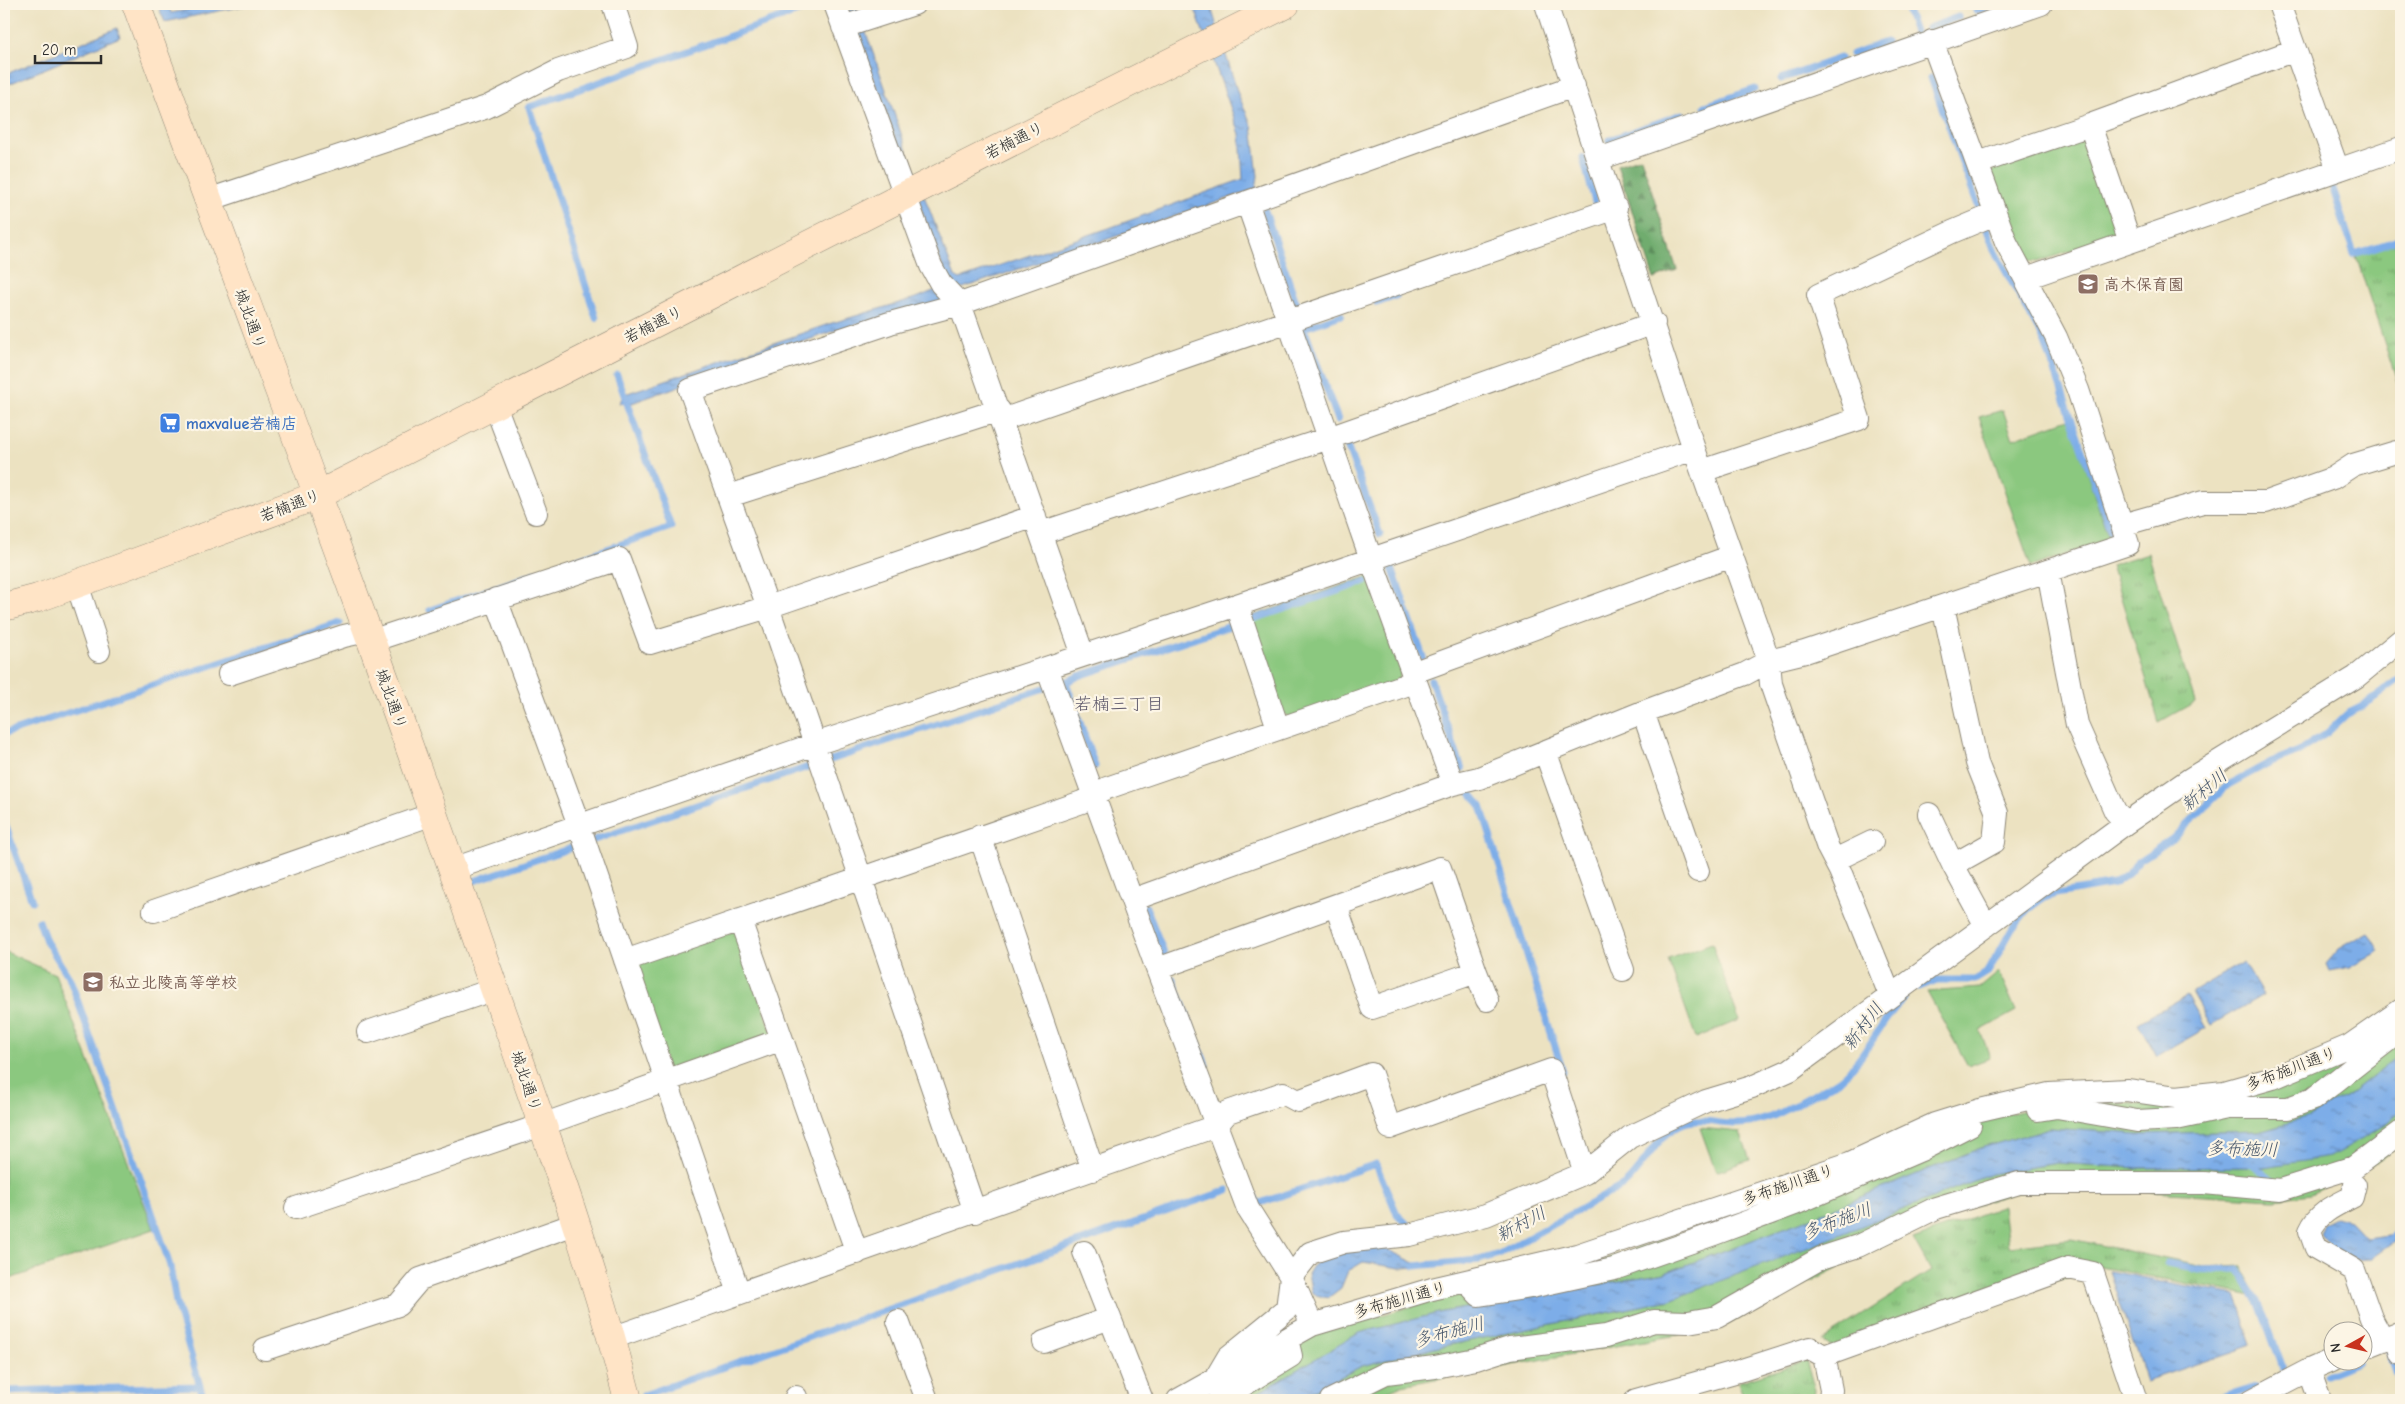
<svg xmlns="http://www.w3.org/2000/svg" width="2405" height="1404" viewBox="0 0 2405 1404" font-family="'Comic Neue','Klee One',sans-serif">
<style>
.grass{fill:url(#grass-tufts);stroke:#5b7a55}
.forest{fill:url(#forest-firs);stroke:#4e6c4c}
.green{fill:#8bc87f;stroke:#5b7a55}
.water{fill:url(#water-ripples);stroke:#546c8a}
.lines{fill:none;stroke-linecap:round;stroke-linejoin:round}
.stream{stroke:#7dade8;stroke-width:7}
.street-casing{stroke:#8c8676;stroke-width:24}
.secondary-casing{stroke:#8c8676;stroke-width:29}
.street{stroke:#fff;stroke-width:22}
.secondary{stroke:#ffe4c6;stroke-width:28}
.labels{text-anchor:middle;stroke-width:4.5;stroke-linejoin:round;paint-order:stroke}
.street-label{font-size:16px;fill:#2b2b2b;stroke:#fcf5e5}
.education-label{font-size:16px;font-weight:bold;fill:#785e54;stroke:#fcf5e5;text-anchor:start}
.shop-label{font-size:16px;font-weight:bold;fill:#366cbe;stroke:#fcf5e5;text-anchor:start}
.neighbourhood-label{font-size:18px;fill:#5f5a6c;stroke:#fcf5e5}
.water-label{font-size:18px;font-style:italic;fill:#48586d;stroke:#fcf5e5}
</style>
<defs>
<pattern id="grass-tufts" width="24" height="20" patternUnits="userSpaceOnUse" patternTransform="scale(1.25)"><rect width="24" height="20" fill="#8bc87f"/><path d="M3 7l-1-3M5 7V3M7 7l1-3M15 17l-1-3M17 17v-4M19 17l1-3" fill="none" stroke="#72a368"/></pattern>
<pattern id="forest-firs" width="22" height="20" patternUnits="userSpaceOnUse" patternTransform="scale(1.25)"><rect width="22" height="20" fill="#70ac6e"/><path d="M5 1l3.5 6h-7zM16 11l3.5 6h-7z" fill="#5c8c5b"/></pattern>
<pattern id="water-ripples" width="26" height="14" patternUnits="userSpaceOnUse" patternTransform="scale(1.25)"><rect width="26" height="14" fill="#7dade8"/><path d="M2 4q2-2 4 0t4 0M15 11q2-2 4 0t4 0" fill="none" stroke="#678dbc"/></pattern>
</defs>
<rect width="100%" height="100%" fill="#fcf5e5"/>
<filter id="ink" filterUnits="userSpaceOnUse"><feTurbulence type="fractalNoise" baseFrequency=".02" numOctaves="2"/><feDisplacementMap in="SourceGraphic" scale="10" xChannelSelector="R" yChannelSelector="G"/><feConvolveMatrix kernelMatrix="1 2 1 2 8 2 1 2 1" color-interpolation-filters="sRGB"/></filter>
<filter id="wash" filterUnits="userSpaceOnUse"><feTurbulence type="fractalNoise" baseFrequency=".0096" numOctaves="4" result="noise"/><feDisplacementMap in="SourceGraphic" scale="20" xChannelSelector="R" yChannelSelector="G"/><feGaussianBlur stdDeviation="1.12" result="paint"/><feColorMatrix in="noise" values="0 0 0 0 0 0 0 0 0 0 0 0 0 0 0 0 0 1.4 0 .05"/><feComposite in="paint" operator="in"/></filter>
<g filter="url(#wash)">
<rect width="100%" height="100%" fill="#ece2c1"/>
<path class="grass" d="M2401,238V394L2355,253Z
M2148,553L2195,702L2159,722L2111,565Z
M2003,1206L2008,1246L2071,1239L2204,1267L2241,1265L2259,1297L2101,1267L1833,1347L1822,1340L1931,1271L1913,1239Z
M1806,1361L1815,1390L1813,1400H1744L1738,1382Z"/>
<path class="forest" d="M1641,157L1677,270L1654,279L1617,165Z"/>
<path class="green" d="M2076,135L2086,139L2116,229L2112,238L2037,262L2027,260L1991,174L1999,163Z
M2003,410L2013,439L2069,419L2109,539L2031,567L1979,417Z
M1369,576L1403,668L1398,680L1292,718L1280,712L1249,617Z
M737,930L773,1036L669,1072L633,966Z
M1712,943L1739,1020L1696,1038L1668,959Z
M4,951L55,974L154,1229L4,1281Z
M1999,972L2016,1011L1980,1031L1990,1058L1968,1066L1927,992L1980,988Z
M2401,1020V1054L2351,1093L2309,1117L2260,1131L2138,1134L2050,1128L1978,1149L1808,1219L1665,1273L1443,1312L1360,1333L1246,1400H1194L1303,1338L1447,1296L1591,1264L1857,1172L1954,1125L2074,1100L2179,1107L2272,1090L2352,1053Z
M2401,1111V1145L2360,1172L2310,1194L2274,1199L2065,1187L2013,1193L1951,1212L1868,1252L1728,1324L1688,1333L1402,1385L1366,1400H1295L1362,1366L1439,1347L1670,1300L1991,1174L2057,1163L2138,1168L2264,1167L2382,1128Z
M1700,1128L1740,1132L1750,1160L1716,1172Z"/>
<path class="water" d="M157,4H168L171,13L218,4H253L165,22Z
M846,4H856L911,162L955,276L960,279L1109,228L1243,179L1240,134L1193,4H1210L1238,94L1252,126L1258,176L1256,189L957,290L943,301L839,329L629,404L619,403L625,394L829,324L919,297L949,284Z
M117,28L120,37L4,86V75Z
M2368,932L2379,951L2350,967L2329,971L2326,964L2339,949Z
M2243,962L2263,995L2211,1025L2192,992Z
M2187,995L2206,1028L2157,1056L2138,1023Z
M2401,1054V1111L2382,1128L2330,1157L2264,1167L2138,1168L2057,1163L1991,1174L1812,1246L1670,1300L1439,1347L1362,1366L1295,1400H1246L1359,1333L1443,1312L1665,1273L1808,1219L1978,1149L2050,1128L2138,1134L2260,1131L2309,1117L2351,1093Z
M2336,1217L2349,1221L2365,1238L2397,1234L2395,1241L2371,1258L2356,1259L2332,1249L2320,1233L2324,1223Z
M1382,1247L1423,1267L1399,1268L1363,1262L1348,1271L1341,1288L1328,1298L1312,1294L1308,1274L1316,1261L1334,1254Z
M2109,1271L2235,1295L2252,1345L2146,1381Z"/>
<g class="lines">
<path class="stream" d="M1905,4L1915,32
M1976,11L1998,4
M1928,28L1958,17
M1852,54L1886,42
M1931,78L1979,208
M1781,79L1840,58
M1705,106L1755,89
M1609,140L1682,114
M1583,158L1595,202
M2331,183L2354,254L2401,239
M1265,211L1297,305
M1986,227L1995,252L2044,340L2111,532
M1377,303L1396,296
M596,318L529,107L820,4
M1338,420L1304,328L1341,315
M1347,446L1380,534
M1392,568L1423,657
M430,610L671,527L617,375
M1254,619L1365,582
M1431,680L1462,769
M4,734L340,623
M831,760L1044,688
M1095,766L1066,682L1079,676L1233,625
M1470,792L1481,806L1563,1072
M4,821L32,901
M594,840L808,767
M468,883L574,847
M1146,907L1164,953
M39,921L46,941L70,979L159,1232L170,1266L176,1303L204,1400
M1173,979L1206,1065
M1919,987L1937,980H1975L1988,972L2012,929L2027,910L2042,899L2056,894L2114,884L2128,874L2140,860L2172,839L2228,785L2271,762L2299,751L2327,733L2347,714L2363,706L2401,678
M2248,1162L2275,1182
M1254,1196L1257,1204L1376,1164L1397,1214L1408,1225
M2390,1239L2401,1230
M2167,1264L2200,1270L2238,1269L2257,1298L2286,1377
M1415,1266L1479,1260L1499,1254L1624,1185C1644,1168 1654,1139 1678,1126C1698,1115 1716,1125 1737,1124C1768,1124 1792,1106 1818,1092C1826,1087 1837,1083 1844,1076C1868,1054 1881,1020 1904,998
M2389,1351L2401,1388
M2326,1375L2358,1362
M4,1391L200,1386
M644,1395L1228,1190
M2214,1400L2256,1387"/>
</g>
</g>
<g filter="url(#ink)">
<g class="lines">
<g class="street-casing">
<path id="street" d="M835,4L931,266L941,284L960,304L1083,655
M1546,4L1694,449L1769,661L1771,684L1828,848L1840,871L1890,995
M2279,4L2338,170
M843,27L914,4
M1599,159L2041,4
M1978,163L2090,125
M208,200L487,107L558,71L627,47L613,4
M1247,202L1371,559L1453,784
M2130,242L2090,125L2295,50
M2026,278L2401,148
M495,405L536,513
M1002,420L1616,208
M1702,471L1859,419L1818,295L1952,232L1995,214
M729,496L999,410
M2122,525L2203,502H2266L2333,478L2353,465L2396,452
M1041,533L1329,438L1654,323
M2048,571L2077,725L2115,811L2126,823
M77,584L99,651
M496,599L579,825L739,1293
M1237,605L1278,728
M1943,606L1977,763L1997,813L1994,842L1953,865L1986,926
M371,641L619,559L650,643L768,607L1035,516
M1047,668L1157,969L1248,1209L1291,1277L1312,1325
M229,674L344,636L367,631
M1643,712L1698,871
M1545,751L1623,970
M1929,814L1953,865
M980,836L1093,1170
M1835,860L1872,842
M453,869L815,744L1237,605L1694,449
M1132,900L1453,784L1479,778L1643,712L1745,674L1769,661L1805,652L2128,544L2078,390L2056,337L2006,242L1932,41
M1336,906L1372,1008L1476,972L1487,1000
M154,911L433,814
M740,920L857,1253
M625,960L1082,802L1107,788L1406,685L1420,670L1732,556
M1157,969L1440,868L1476,972
M368,1032L495,989
M2038,1110L2057,1107L2137,1121L2176,1119L2227,1108H2288L2313,1099L2401,1030
M2355,1185L2352,1197C2334,1206 2318,1213 2310,1231L2316,1248L2354,1270L2371,1318L2383,1340
M296,1208L542,1125L780,1040
M975,1212L768,607L690,390L890,323L960,304L1574,86
M1084,1252L1142,1400
M1466,1281L1479,1295L1531,1287L1614,1269L1714,1234L1795,1204L1921,1150L1970,1125
M898,1321L927,1400
M612,1338L1216,1126L1228,1112L1283,1093L1298,1101L1371,1074L1390,1128L1551,1070L1585,1173
M1044,1342L1110,1318
M2362,1348L2395,1335L2401,1354
M265,1349L398,1305L420,1279L575,1224
M1824,1356L1831,1390L1830,1400
M2309,1370L2320,1400
M1215,1379L1228,1357L1287,1309L1291,1277L1310,1253L1344,1242L1409,1235L1486,1215L1585,1173L1630,1137L1706,1101L1752,1087L1790,1070L2126,823L2190,779L2356,677L2401,640
M796,1397V1400
M1178,1400L1312,1325L1432,1289L1577,1255L1850,1163L1935,1124L1980,1110L2049,1094L2127,1090L2176,1097L2224,1092L2273,1078L2349,1046L2401,1010
M1219,1400L1291,1356L1287,1339
M1331,1400L1386,1373L1435,1367L1476,1359L1510,1348L1606,1336L1654,1321L1688,1322L1717,1317L1821,1258L1858,1246L1936,1208L2019,1183H2204L2280,1190L2354,1167L2401,1132
M1636,1400L1742,1370L1810,1348L1824,1356L2068,1268L2093,1273L2136,1400
M2252,1400L2309,1370L2332,1360"/>
</g>
<g class="secondary-casing">
<path id="secondary" d="M136,4C251,318 371,631 480,948C532,1097 589,1247 628,1400
M4,607L38,598L316,496L904,196L1286,4"/>
</g>
<use href="#street" class="street"/>
<use href="#secondary" class="secondary"/>
</g>
</g>
<defs>
<g id="school-square" transform="scale(1.125)"><rect x="-9" y="-9" width="18" height="18" rx="4" fill="#8d6e63" stroke="#fcf5e5"/><path d="M0-5L7-2L0 1L-7-2ZM-4 1L0 2.5L4 1V4Q0 6-4 4Z" fill="#fff"/></g>
<g id="supermarket-square" transform="scale(1.125)"><rect x="-9" y="-9" width="18" height="18" rx="4" fill="#3f7fe0" stroke="#fcf5e5"/><path d="M-6-5.5h2.5l.6 2H6L4.5 2H-2.5L-4.4-4H-6ZM-1.5 3.2a1.3 1.3 0 1 0 .1 0ZM3 3.2a1.3 1.3 0 1 0 .1 0Z" fill="#fff"/></g>
</defs>
<g fill-rule="evenodd">
<use href="#school-square" x="2088" y="284"/>
<use href="#supermarket-square" x="170" y="423"/>
<use href="#school-square" x="93" y="982"/>
</g>
<g class="labels">
<g class="street-label">
<text transform="translate(1014 140) rotate(-27)" y="6">若楠通り</text>
<text transform="translate(251 319) rotate(70)" y="6">城北通り</text>
<text transform="translate(653 324) rotate(-27)" y="6">若楠通り</text>
<text transform="translate(290 505) rotate(-21)" y="6">若楠通り</text>
<text transform="translate(392 699) rotate(70)" y="6">城北通り</text>
<text transform="translate(2291 1068) rotate(-21)" y="6">多布施川通り</text>
<text transform="translate(527 1081) rotate(71)" y="6">城北通り</text>
<text transform="translate(1788 1184) rotate(-19)" y="6">多布施川通り</text>
<text transform="translate(1400 1299) rotate(-16)" y="6">多布施川通り</text>
</g>
<g class="education-label">
<text x="2104" y="290">高木保育園</text>
<text x="109" y="988">私立北陵高等学校</text>
</g>
<g class="shop-label">
<text x="186" y="429">maxvalue若楠店</text>
</g>
<g class="neighbourhood-label">
<text x="1119" y="710">若楠三丁目</text>
</g>
<g class="water-label">
<text transform="translate(2204 790) rotate(-40)" y="6">新村川</text>
<text transform="translate(1863 1026) rotate(-53)" y="6">新村川</text>
<text transform="translate(2242 1149) rotate(1)" y="6">多布施川</text>
<text transform="translate(1837 1221) rotate(-21)" y="6">多布施川</text>
<text transform="translate(1521 1224) rotate(-28)" y="6">新村川</text>
<text transform="translate(1449 1332) rotate(-15)" y="6">多布施川</text>
</g>
</g>
<rect width="2405" height="1404" fill="none" stroke="#fcf5e5" stroke-width="20"/>
<g transform="translate(2348 1346) rotate(262)"><circle r="24" fill="#fcf5e5" stroke="#a8a49b"/>
<path d="M0-4L9 19L0 12L-9 19Z" fill="#c8321e"/>
<text y="-8" font-size="14" font-weight="bold" text-anchor="middle" fill="#2b2b2b">N</text>
</g>
<path d="M35 55v8h66v-8" fill="none" stroke="#2b2b2b" stroke-width="2.5"/>
<text x="42" y="55" font-size="15" fill="#2b2b2b" stroke="#fcf5e5" stroke-width="4" paint-order="stroke">20 m</text>
</svg>
